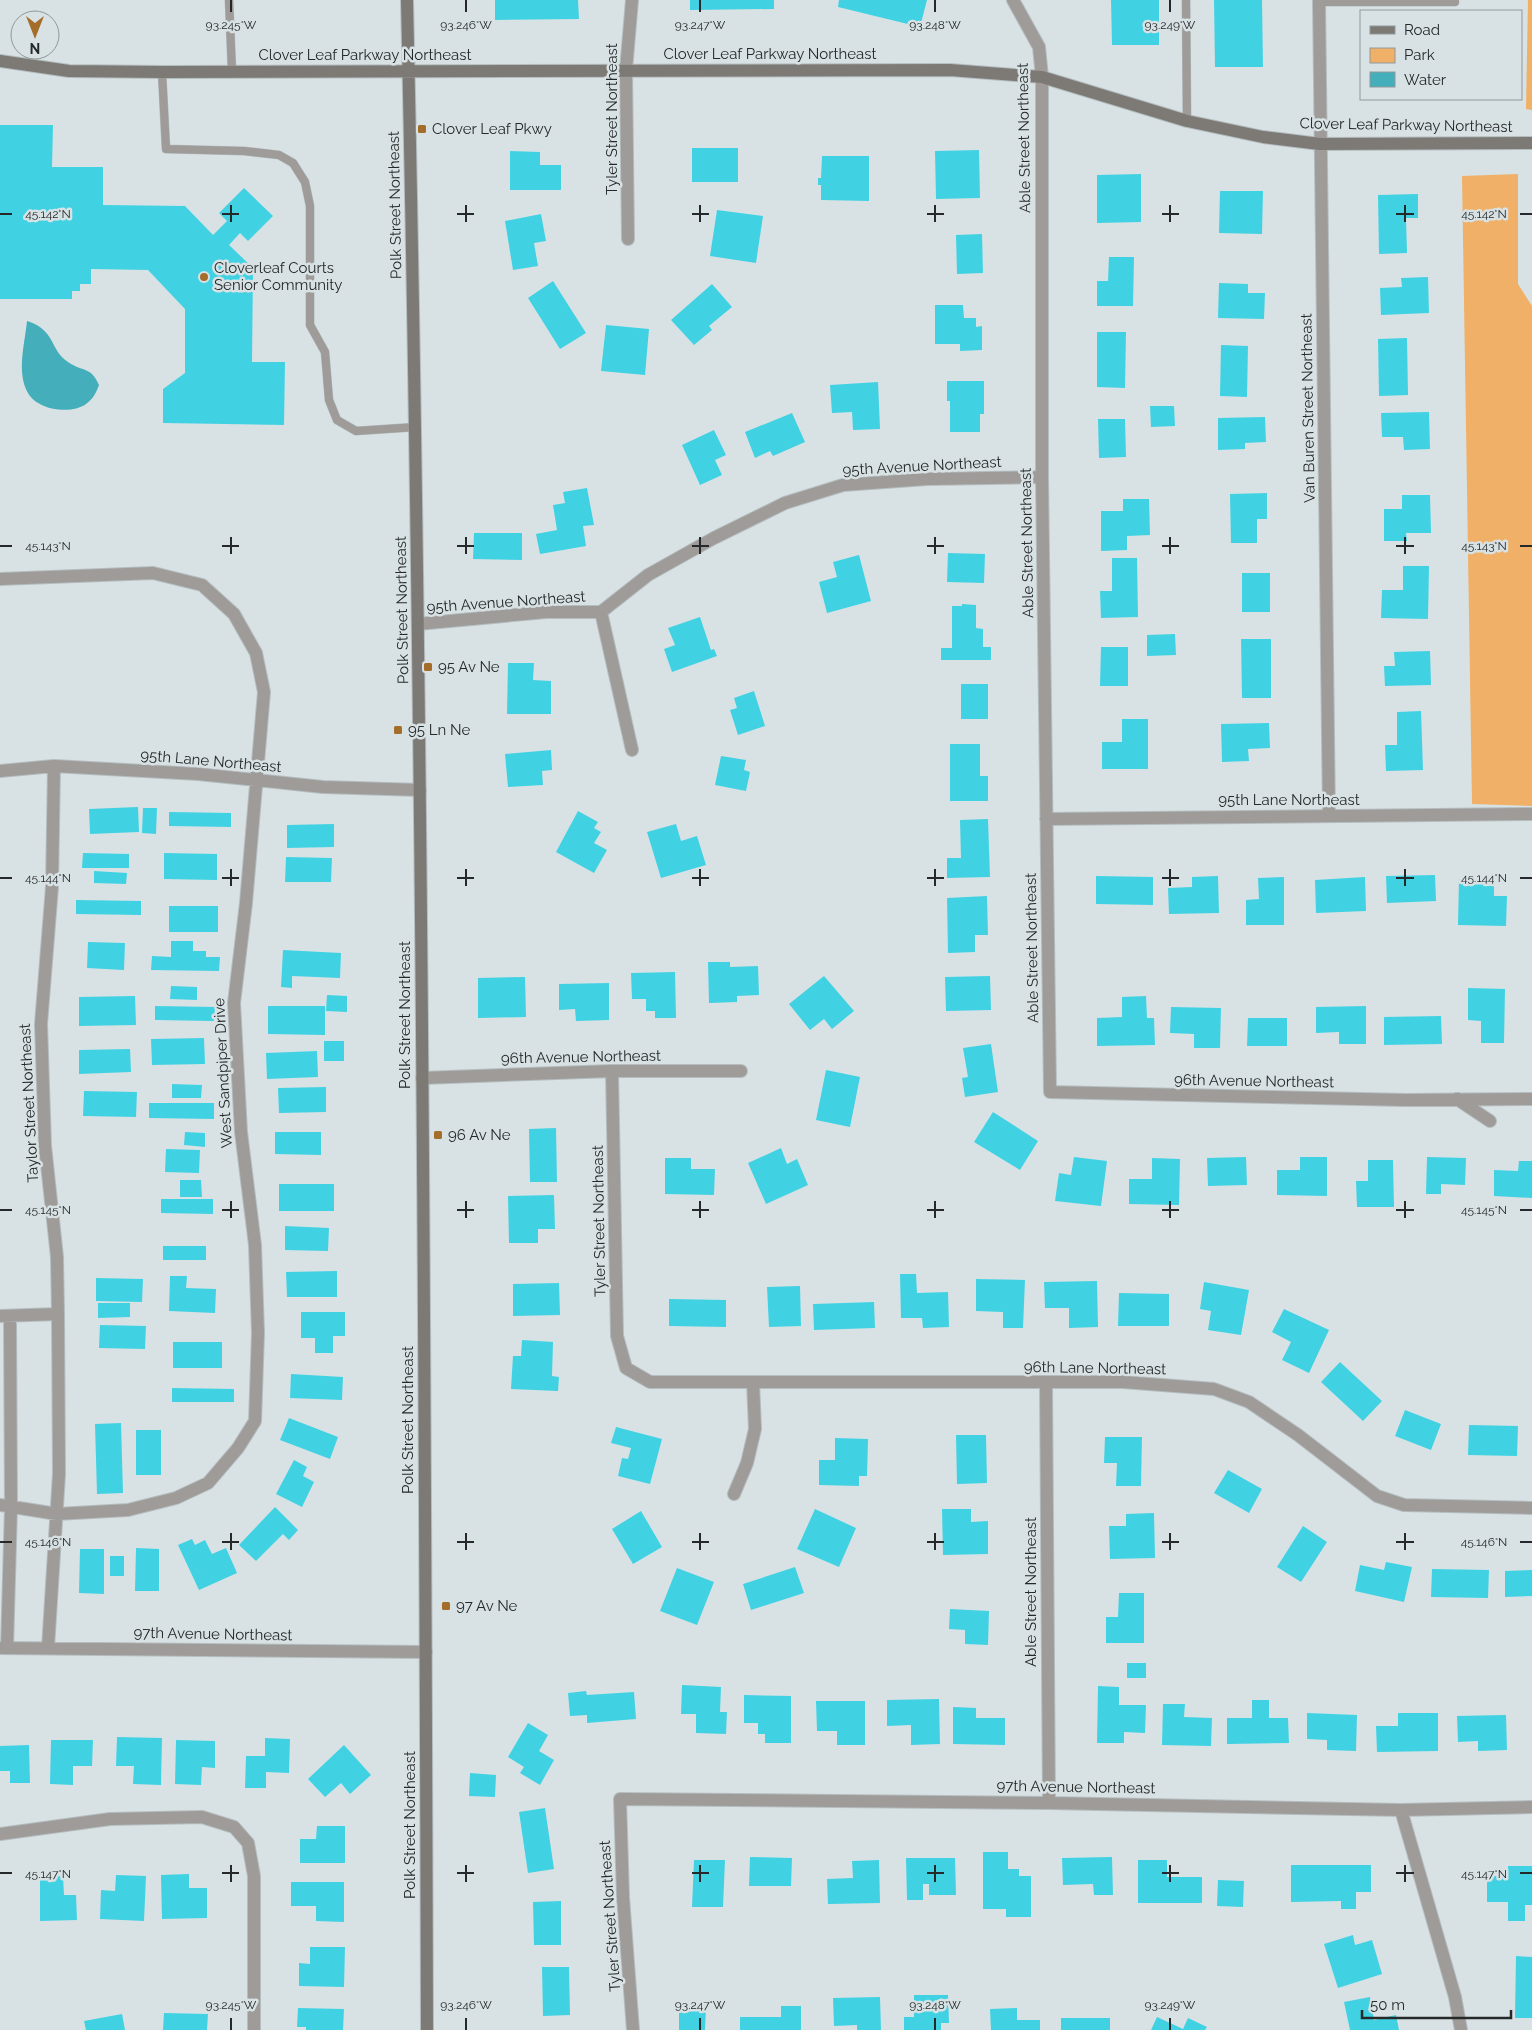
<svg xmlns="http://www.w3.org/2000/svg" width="1532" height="2030" viewBox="0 0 1532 2030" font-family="Raleway,sans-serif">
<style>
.green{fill:#f0b067}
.water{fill:#44aeba}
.building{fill:#40d2e3}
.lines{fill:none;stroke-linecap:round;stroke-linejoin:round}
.lane-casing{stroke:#b4bdbf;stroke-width:9}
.street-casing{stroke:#b4bdbf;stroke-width:14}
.secondary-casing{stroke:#b4bdbf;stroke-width:14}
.lane{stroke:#9e9b98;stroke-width:8}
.street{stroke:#9e9b98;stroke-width:12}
.secondary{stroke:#7d7a76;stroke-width:12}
.ticks{fill:none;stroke:#252929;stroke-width:2}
.poi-dot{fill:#a46d29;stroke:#d8e2e4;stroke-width:2}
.labels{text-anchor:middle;stroke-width:5;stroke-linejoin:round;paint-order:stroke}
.street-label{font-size:15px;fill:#252929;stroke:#d8e2e4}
.poi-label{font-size:15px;fill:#252929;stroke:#d8e2e4;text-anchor:start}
.ticks-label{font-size:12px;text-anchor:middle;fill:#252929;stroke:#d8e2e4;stroke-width:5;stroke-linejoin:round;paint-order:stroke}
</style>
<rect width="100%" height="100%" fill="#d8e2e4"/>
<path class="green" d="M1528,0H1532V110L1526,109Z
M1518,174V284L1532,306V806L1472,804L1462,176Z"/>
<path class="water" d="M27,321C56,330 49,349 68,362C82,372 91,366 99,385C96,393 93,399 86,404C71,415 37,410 28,393C16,372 25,343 27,321Z"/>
<path class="building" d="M495,0H578L579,19L495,20Z
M690,0H774V9L690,10Z
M839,0H927L920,27L838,7Z
M1111,0H1159V45H1112Z
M1214,0H1262L1263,67H1215Z
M0,125H53L52,167H103V205L185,206L213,235L227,221L219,213L244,188L273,216L248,241L240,233L229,245L253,268L252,362H285L284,425L163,423V389L185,373V309L148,270L91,269V284H80V291H72V299H0Z
M692,148H738V182H692Z
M979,150L980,198L936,199L935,151Z
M510,151L540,152V165H561V190H510Z
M822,156H869V201L821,200V185H818V178H821Z
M1141,174V222L1097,223V175Z
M1220,191H1263L1262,234L1219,233Z
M1418,194V218H1406L1407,253L1379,254L1378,195Z
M717,210L763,216L756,263L710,256Z
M541,214L546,241L534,243L538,266L513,270L505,221Z
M982,234L983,273L957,274L956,235Z
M1109,257H1134L1133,306H1097V281H1108Z
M1428,277L1429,313L1381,315L1380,288L1402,287L1401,278Z
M553,281L586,333L560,349L528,298Z
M1219,283L1248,284V293H1265L1264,319L1218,318Z
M712,284L732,307L709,326L712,330L694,345L671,320Z
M935,305H963L964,318H976V327L982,326V350L960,351V344H935Z
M606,325L649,329L645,375L601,371Z
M1097,332H1126L1125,388L1097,387Z
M1407,338L1408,395L1379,396L1378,339Z
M1221,345L1248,346L1247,397L1220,396Z
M947,381H984V414H980V432H950V401H947Z
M878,382L880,429L853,430L852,412L832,413L830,385Z
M1150,406H1174L1175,426L1151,427Z
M1429,412L1430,449L1404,450L1403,437H1382L1381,413Z
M792,413L805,442L773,456L770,451L755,458L745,432Z
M1265,417L1266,442L1245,443V449L1218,450V418Z
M1098,419H1125L1126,457L1099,458Z
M714,430L726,455L715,460L722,475L700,485L682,445Z
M587,488L594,525L583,526L586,546L540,554L536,534L557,530L553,505L565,503L563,492Z
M1267,493V519H1257V543H1231L1230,494Z
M1402,495H1430L1431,533H1406L1407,541H1384V509H1402Z
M1123,499H1149L1150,535L1127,536V550L1101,551V511H1123Z
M474,533H522V560L473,559Z
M948,553L985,554L984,583L947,582Z
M859,555L871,601L827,613L819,582L837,577L833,562Z
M1112,558H1137L1138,617L1101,618L1100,591H1112Z
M1403,566H1429L1428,619L1381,618L1382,590H1403Z
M1242,573H1270V612H1242Z
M962,604L976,605V628L983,629V647H991V660H941V648H952V606H962Z
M700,617L711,650L714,649L717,656L672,672L664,649L675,645L668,628Z
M1175,634L1176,655L1147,656V635Z
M1241,639H1271V698H1242Z
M1101,647H1128V686H1100Z
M1430,651L1431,685L1385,686L1384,666H1395L1394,652Z
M508,663H534L533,680L551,681V714H507Z
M961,684H988V719H961Z
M754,691L765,726L738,735L730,710L737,708L734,698Z
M1421,711L1423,770L1386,771L1385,745H1397V712Z
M1122,719H1148V769H1102V742H1122Z
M1269,723L1270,748L1248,749L1249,761L1222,762L1221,724Z
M950,744H980V776H988V801H950Z
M551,750L552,770L542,771L543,785L508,787L505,754Z
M721,756L746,760L744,770L750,772L746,791L715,785Z
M138,807L139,832L90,834L89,809Z
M143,808H157L156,834L142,833Z
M578,811L598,822L594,828L601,832L594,843L607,850L594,873L556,852Z
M169,812L231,813V827L169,826Z
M988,819L990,877L947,878V858H961L960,820Z
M334,824V847L287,848V825Z
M676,824L681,841L697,836L706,865L661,878L647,832Z
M83,853L129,854V868H82Z
M164,853L217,854V880L164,879Z
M286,857L332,858L331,882H285Z
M94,871L127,873L126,884L94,883Z
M1435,875L1436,901L1387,903L1386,876Z
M1096,876L1153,877V905L1096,904Z
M1218,876L1219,913L1169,914L1168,888L1192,887V877Z
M1284,877V925H1246V900L1259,899L1258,878Z
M1365,877L1366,911L1316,913L1315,880Z
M1459,879L1484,880L1483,886H1494V896H1507L1506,926L1458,925Z
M987,896L988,935H975V952L948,953L947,898Z
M76,900L141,901V915L76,914Z
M169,906H218V932H169Z
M171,941H193V951H206V957H220L219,971L151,970L152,956L171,957Z
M88,942L125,943L124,970L87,968Z
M283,950L341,953L340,978L292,976V988L281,987Z
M708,962H730V967L758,966L759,995L737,996V1002L709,1003Z
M675,972L676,1018H655V1011H646V999H632L631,973Z
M824,976L854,1011L832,1029L824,1019L810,1030L789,1004Z
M990,976L991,1010L946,1011L945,977Z
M525,977L526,1017L478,1018V978Z
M609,983V1020L576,1021L575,1009L559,1010V984Z
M171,986L197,987V1000L170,999Z
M1468,988L1505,989L1504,1043H1481V1021L1468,1020Z
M327,995L347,996V1012L326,1011Z
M135,996L136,1025L79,1026V997Z
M1146,996L1147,1018H1154L1155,1045L1097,1046V1018L1122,1017V997Z
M155,1006L215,1007L214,1021L155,1020Z
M268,1006H325V1035L268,1034Z
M1366,1006V1044H1339V1032L1316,1033V1007Z
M1171,1007L1221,1008L1220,1048H1194V1034L1170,1033Z
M1441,1016L1442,1044L1384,1045V1017Z
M1248,1018H1287V1046H1247Z
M204,1038L205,1064L152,1065L151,1039Z
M324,1041H344V1061H324Z
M991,1044L998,1092L965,1097L962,1078L968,1077L963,1048Z
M130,1049L131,1072L79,1074V1050Z
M317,1051L318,1077L267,1079L266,1053Z
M826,1070L860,1077L850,1127L816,1120Z
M172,1084L202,1085L201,1098H172Z
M326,1087V1112L279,1113L278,1088Z
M84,1091L137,1092L136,1117L83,1116Z
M149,1103H214V1119L149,1118Z
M993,1112L1038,1141L1020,1170L974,1142Z
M556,1128L557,1182H530L529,1129Z
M185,1132L205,1133V1147L184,1145Z
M275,1132H321V1155L275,1154Z
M781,1148L787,1164L797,1159L808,1185L766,1204L748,1163Z
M166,1149L200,1150L199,1173L165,1172Z
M1074,1157L1107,1161L1101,1206L1055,1201L1059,1173L1071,1175Z
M1246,1157L1247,1185L1208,1186L1207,1158Z
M1300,1157H1327V1196L1277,1195V1170H1300Z
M1427,1157L1466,1158L1465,1185L1441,1184V1194H1426Z
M665,1158H691V1169H715L714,1195L665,1194Z
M1152,1158L1180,1159L1179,1205L1129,1204V1179H1152Z
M1368,1160H1393L1394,1207H1357L1356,1181H1368Z
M1519,1161H1532V1198L1494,1196V1170L1518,1171Z
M180,1180H201L202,1197H180Z
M279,1184H334V1211H279Z
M554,1195L555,1229H538V1243H509L508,1196Z
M161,1199H213V1214L161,1213Z
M285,1226L329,1228L328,1251L285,1250Z
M163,1246H206V1260H163Z
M337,1271V1297H287L286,1272Z
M900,1274H916L917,1293L948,1292L949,1327L923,1328L922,1318H901Z
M170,1276H187L186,1288L216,1289L215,1313L169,1311Z
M96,1278L143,1279L142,1302L96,1301Z
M976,1279L1025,1280L1023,1328H1003V1312L976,1311Z
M1097,1281L1098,1327L1069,1328V1308H1045L1044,1282Z
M1204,1282L1249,1290L1241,1335L1208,1330L1211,1311L1200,1309Z
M559,1283L560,1315L513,1316V1284Z
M800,1286L801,1326L769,1327L767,1287Z
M1119,1293L1169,1294V1326H1118Z
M669,1299L726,1300V1327L669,1326Z
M874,1302L875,1328L814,1330L813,1304Z
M98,1303H130V1317L98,1318Z
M1284,1309L1329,1330L1309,1373L1282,1360L1291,1342L1272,1332Z
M301,1312H345V1336H333V1353H315V1338H301Z
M100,1325L146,1326L145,1349L99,1348Z
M522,1340L553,1342L552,1376L559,1377L558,1391L511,1389L513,1356H521Z
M173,1342H222V1368H173Z
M1340,1362L1382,1401L1363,1421L1321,1382Z
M291,1374L343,1377L342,1400L290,1398Z
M172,1388L234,1389V1402H172Z
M1405,1410L1441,1424L1431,1450L1395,1436Z
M289,1418L338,1437L330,1459L280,1440Z
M121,1423L123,1493L97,1494L95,1424Z
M1469,1425L1518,1426L1517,1456L1468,1455Z
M616,1427L662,1439L650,1484L618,1476L622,1458L628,1459L631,1448L611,1443Z
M136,1430H161V1475H136Z
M956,1435H986L987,1483L957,1484Z
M1105,1437H1142L1141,1486H1116L1117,1463H1104Z
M835,1438L868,1439L867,1476H859V1486L819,1485V1460H835Z
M294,1460L307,1467L303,1476L314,1482L302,1507L276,1494Z
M1228,1470L1262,1489L1249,1513L1214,1493Z
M275,1507L298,1530L289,1540L283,1534L256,1561L239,1545Z
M815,1509L856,1528L839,1567L797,1549Z
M942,1509H971V1522L988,1521V1554L943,1555Z
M641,1511L662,1547L633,1564L612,1529Z
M1154,1513L1155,1558L1110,1559L1109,1526H1126V1514Z
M1303,1526L1327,1542L1301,1582L1277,1567Z
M192,1539L195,1545L205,1540L212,1554L226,1548L237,1573L199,1590L178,1545Z
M136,1548L159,1549V1591H135Z
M80,1549H104V1594L79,1593Z
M110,1556H124V1576H110Z
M1386,1562L1412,1567L1404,1602L1355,1591L1360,1565L1384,1570Z
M795,1567L804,1593L751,1610L743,1584Z
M677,1568L714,1582L697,1625L660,1611Z
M1432,1569L1489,1570L1488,1598L1431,1597Z
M1532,1570V1596L1505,1597V1571Z
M1119,1593H1144V1643H1106V1617H1118Z
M950,1609L989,1611L988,1645L965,1644V1630L949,1629Z
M1127,1663H1146V1678H1127Z
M682,1685L721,1687L720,1712H727L726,1734L696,1733V1714H681Z
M1098,1686L1119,1687V1705H1146L1145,1733L1124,1732V1743H1097Z
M586,1691L587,1695L634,1692L636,1719L587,1723V1715L570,1716L568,1693Z
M744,1695L791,1696V1743H765V1734H758V1723H744Z
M939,1699L940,1744L911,1745V1725L887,1726V1700Z
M1252,1700H1269V1718H1288L1289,1743L1227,1744V1718H1252Z
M816,1701H865V1745H837V1731H817Z
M1163,1704H1185L1184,1717L1212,1718L1211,1746L1162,1745Z
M953,1707L976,1708V1718H1005V1745L953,1744Z
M1307,1713L1357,1715L1356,1751L1327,1750V1740L1307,1739Z
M1398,1713H1438V1751L1377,1752L1376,1726H1398Z
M1506,1715L1507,1750L1478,1751V1741L1458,1742L1457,1716Z
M528,1723L548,1735L539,1751L554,1760L540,1785L520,1773L524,1767L508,1757Z
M117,1737L162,1738L161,1785L133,1784L134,1766H116Z
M265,1738L290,1739L289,1773L266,1772V1788H245L246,1756H265Z
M51,1740H93L92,1766H73V1785L50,1784Z
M176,1740L215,1741V1768L202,1767L201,1785L175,1784Z
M29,1745L30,1783H10V1771H0V1746Z
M344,1745L371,1775L350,1794L341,1783L325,1797L308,1779Z
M470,1773L496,1775L495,1797L469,1796Z
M545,1808L554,1869L528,1873L519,1812Z
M317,1826H345V1863H300V1839H316Z
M983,1852H1008V1869H1019V1876H1031V1917H1006V1909H983Z
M750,1857L792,1858L791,1886H749Z
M1112,1857L1113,1895H1094L1093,1884L1063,1885L1062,1858Z
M906,1858H955L956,1895H929V1884H923V1900H907Z
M694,1860H725L723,1907H692Z
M879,1860L880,1903L828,1904L827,1879L853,1878L852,1861Z
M1138,1860H1167V1877H1202V1903H1138Z
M1291,1865H1371V1892H1356V1909H1341V1901L1291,1902Z
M1508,1866H1532V1905H1525V1921H1508V1902H1487V1876H1508Z
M189,1874V1888H207V1918L162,1919L161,1875Z
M116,1875L146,1876L144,1921L100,1919L101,1890L115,1891Z
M63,1876L64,1895H76L77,1920L40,1921V1877Z
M1218,1880L1244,1881L1243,1907L1217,1906Z
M291,1882H344V1922L316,1921V1906H291Z
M561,1901V1945H534L533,1902Z
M1353,1935L1355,1945L1372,1940L1382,1974L1338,1988L1324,1944Z
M310,1947H345L344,1987L299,1986V1963L310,1964Z
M1516,1956L1532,1957V2018H1515Z
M542,1967H569L570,2015L543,2016Z
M914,1995H948L949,2023H941V2030H904V2017H914Z
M880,1997L881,2030H857V2025L834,2026L833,1998Z
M1370,1997L1374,2020L1396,2015L1399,2030H1350L1344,2002Z
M781,2006H801V2030H740V2017H781Z
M298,2008L344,2009L343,2030H306V2027H297Z
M687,2008H706L705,2030H679V2012L687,2013Z
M1017,2008V2020H1040V2030H991L990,2009Z
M164,2013L208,2014L207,2030H163Z
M122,2014L125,2030H86L84,2021Z
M1157,2017L1183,2029L1188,2018L1207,2027L1205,2030H1151Z
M1061,2018H1110V2030H1061Z"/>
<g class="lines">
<g class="lane-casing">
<path id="lane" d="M229,0L232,71
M1186,0L1187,121
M1319,2H1455
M162,72L166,149L244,151L279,155L293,163L305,182L310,206V325L325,352L329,400L337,420L356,431L416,427"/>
</g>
<g class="street-casing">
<path id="street" d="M1013,0L1039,47L1042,77V477L1050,1092L1405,1100L1532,1099
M1319,0L1329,816
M628,239L626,70L632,0
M0,579L153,573L202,585L234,614L256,653L264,692L246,903L234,1003L241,1132L255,1245L258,1333L255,1421L238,1448L208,1483L176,1498L128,1510L57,1514L0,1505
M601,612L632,750
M418,624L546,612H601L648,575L714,538L785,503L843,485L927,479L1042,477
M0,771L54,766L198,774L323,787L420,790
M1046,819L1532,814
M612,1071L617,1336L626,1368L650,1382H1123L1214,1389L1249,1402L1298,1435L1377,1496L1404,1505L1532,1508
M422,1078L612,1071H741
M1457,1099L1490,1121
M0,1316L58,1314
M1046,1382L1049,1803
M734,1494L747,1463L755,1429L753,1382
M0,1648L426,1652
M7,1648L11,1507L10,1317
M48,1648L59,1474L58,1314L57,1257L45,1146L41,1024L52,887L54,766
M1401,1810L1455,1997L1461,2030
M0,1834L110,1819L202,1817L234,1827L248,1843L254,1876V2030
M633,2030L623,1897L620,1799L1049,1803L1401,1810L1532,1807"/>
</g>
<g class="secondary-casing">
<path id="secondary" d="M407,0C422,677 425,1353 427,2030
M0,61L69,71L162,72L950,70L1042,77L1187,121L1263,137L1320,144L1532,143"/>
</g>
<use href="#lane" class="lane"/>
<use href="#street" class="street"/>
<use href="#secondary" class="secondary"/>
</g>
<path class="ticks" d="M231,0V12M466,0V12M700,0V12M935,0V12M1170,0V12M231,205V222M466,205V222M700,205V222M935,205V222M1170,205V222M1405,205V222M0,214H12M222,214H239M457,214H474M692,214H709M927,214H944M1162,214H1179M1396,214H1414M1520,214H1532M231,537V554M466,537V554M700,537V554M935,537V554M1170,537V554M1405,537V554M0,546H12M222,546H239M457,546H474M692,546H709M927,546H944M1162,546H1179M1396,546H1414M1520,546H1532M231,869V886M466,869V886M700,869V886M935,869V886M1170,869V886M1405,869V886M0,878H12M222,878H239M457,878H474M692,878H709M927,878H944M1162,878H1179M1396,878H1414M1520,878H1532M231,1201V1218M466,1201V1218M700,1201V1218M935,1201V1218M1170,1201V1218M1405,1201V1218M0,1210H12M222,1210H239M457,1210H474M692,1210H709M927,1210H944M1162,1210H1179M1396,1210H1414M1520,1210H1532M231,1533V1550M466,1533V1550M700,1533V1550M935,1533V1550M1170,1533V1550M1405,1533V1550M0,1542H12M222,1542H239M457,1542H474M692,1542H709M927,1542H944M1162,1542H1179M1396,1542H1414M1520,1542H1532M231,1865V1882M466,1865V1882M700,1865V1882M935,1865V1882M1170,1865V1882M1405,1865V1882M0,1873H12M222,1873H239M457,1873H474M692,1873H709M927,1873H944M1162,1873H1179M1396,1873H1414M1520,1873H1532M231,2018V2030M466,2018V2030M700,2018V2030M935,2018V2030M1170,2018V2030"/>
<g class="poi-dot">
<rect x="417" y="124" width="10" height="10" rx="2.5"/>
<circle cx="204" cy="277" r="5"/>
<rect x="423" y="662" width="10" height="10" rx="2.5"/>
<rect x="393" y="725" width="10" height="10" rx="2.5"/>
<rect x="433" y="1130" width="10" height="10" rx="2.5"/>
<rect x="441" y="1601" width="10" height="10" rx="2.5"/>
</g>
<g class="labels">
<g class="street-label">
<text x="770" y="59">Clover Leaf Parkway Northeast</text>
<text x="365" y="60">Clover Leaf Parkway Northeast</text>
<text transform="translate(612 119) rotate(-90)" y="5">Tyler Street Northeast</text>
<text transform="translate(1406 125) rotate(1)" y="5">Clover Leaf Parkway Northeast</text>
<text transform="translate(1024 138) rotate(-91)" y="5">Able Street Northeast</text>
<text transform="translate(395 205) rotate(-91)" y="5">Polk Street Northeast</text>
<text transform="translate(1308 408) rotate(-91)" y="5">Van Buren Street Northeast</text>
<text transform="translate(922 466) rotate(-3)" y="5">95th Avenue Northeast</text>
<text transform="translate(1027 543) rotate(-91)" y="5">Able Street Northeast</text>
<text transform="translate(506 602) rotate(-4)" y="5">95th Avenue Northeast</text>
<text transform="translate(402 610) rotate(-91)" y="5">Polk Street Northeast</text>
<text transform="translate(211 761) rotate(5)" y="5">95th Lane Northeast</text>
<text x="1289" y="805">95th Lane Northeast</text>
<text transform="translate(1032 948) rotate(-91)" y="5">Able Street Northeast</text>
<text transform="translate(405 1015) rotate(-90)" y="5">Polk Street Northeast</text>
<text transform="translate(581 1057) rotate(-1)" y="5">96th Avenue Northeast</text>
<text transform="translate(223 1073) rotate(-93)" y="5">West Sandpiper Drive</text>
<text transform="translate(1254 1081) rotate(1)" y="5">96th Avenue Northeast</text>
<text transform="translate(29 1103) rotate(-93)" y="5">Taylor Street Northeast</text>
<text transform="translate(599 1221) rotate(-91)" y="5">Tyler Street Northeast</text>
<text transform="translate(1095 1368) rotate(1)" y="5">96th Lane Northeast</text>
<text transform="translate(408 1420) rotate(-90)" y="5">Polk Street Northeast</text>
<text transform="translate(1031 1592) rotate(-90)" y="5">Able Street Northeast</text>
<text transform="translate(213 1634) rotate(1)" y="5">97th Avenue Northeast</text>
<text transform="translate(1076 1787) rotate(1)" y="5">97th Avenue Northeast</text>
<text transform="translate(410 1825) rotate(-90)" y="5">Polk Street Northeast</text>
<text transform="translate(610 1916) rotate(-94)" y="5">Tyler Street Northeast</text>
</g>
<g class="poi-label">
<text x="432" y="134">Clover Leaf Pkwy</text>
<text x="214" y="273">Cloverleaf Courts<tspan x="214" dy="17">Senior Community</tspan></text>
<text x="438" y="672">95 Av Ne</text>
<text x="408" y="735">95 Ln Ne</text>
<text x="448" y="1140">96 Av Ne</text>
<text x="456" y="1611">97 Av Ne</text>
</g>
</g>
<g class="ticks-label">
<text x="231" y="29">93.245°W</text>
<text x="466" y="29">93.246°W</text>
<text x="700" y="29">93.247°W</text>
<text x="935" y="29">93.248°W</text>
<text x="1170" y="29">93.249°W</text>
<text x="1484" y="218">45.142°N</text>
<text x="48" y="218">45.142°N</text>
<text x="1484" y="550">45.143°N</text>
<text x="48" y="550">45.143°N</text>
<text x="1484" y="882">45.144°N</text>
<text x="48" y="882">45.144°N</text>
<text x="1484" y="1214">45.145°N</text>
<text x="48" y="1214">45.145°N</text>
<text x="1484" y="1546">45.146°N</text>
<text x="48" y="1546">45.146°N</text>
<text x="1484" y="1878">45.147°N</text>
<text x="48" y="1878">45.147°N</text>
<text x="231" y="2009">93.245°W</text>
<text x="466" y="2009">93.246°W</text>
<text x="700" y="2009">93.247°W</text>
<text x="935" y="2009">93.248°W</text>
<text x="1170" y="2009">93.249°W</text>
</g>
<rect x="1360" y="10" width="162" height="90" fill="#d8e2e4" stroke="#909899"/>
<rect x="1370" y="26" width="25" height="8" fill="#7d7a76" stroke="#909899"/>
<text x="1404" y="35" font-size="15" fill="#252929">Road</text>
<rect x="1370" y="48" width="25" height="15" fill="#f0b067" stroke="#909899"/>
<text x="1404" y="60" font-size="15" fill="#252929">Park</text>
<rect x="1370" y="72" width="25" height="15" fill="#44aeba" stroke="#909899"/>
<text x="1404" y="85" font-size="15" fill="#252929">Water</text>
<g transform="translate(35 35) rotate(180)"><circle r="24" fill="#d8e2e4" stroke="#909899"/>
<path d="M0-4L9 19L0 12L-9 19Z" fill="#a46d29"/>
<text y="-8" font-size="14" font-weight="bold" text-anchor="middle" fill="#252929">N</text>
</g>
<path d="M1362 2010v8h149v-8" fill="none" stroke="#252929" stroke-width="2.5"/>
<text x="1370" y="2010" font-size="15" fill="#252929" stroke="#d8e2e4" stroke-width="4" paint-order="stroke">50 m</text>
</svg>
